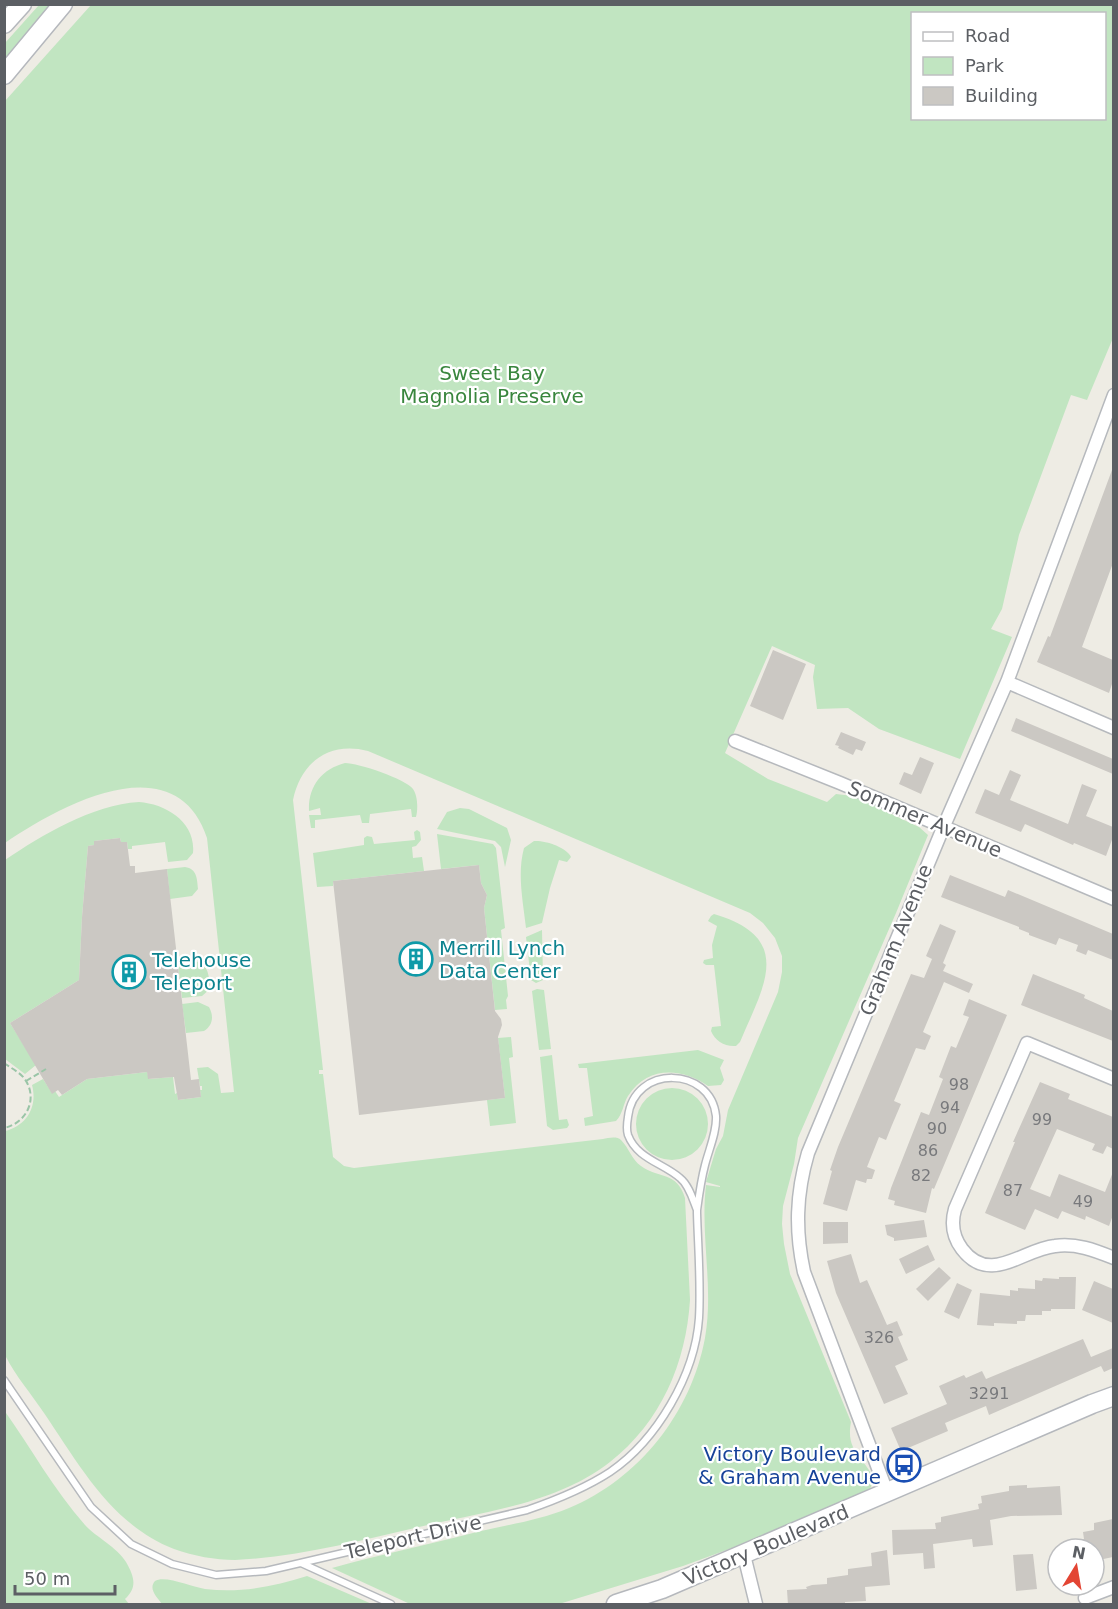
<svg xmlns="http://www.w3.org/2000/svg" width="1118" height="1609" viewBox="0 0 1118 1609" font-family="'DejaVu Sans',sans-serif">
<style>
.green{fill:#c1e5c1;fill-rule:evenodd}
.building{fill:#cbc8c3}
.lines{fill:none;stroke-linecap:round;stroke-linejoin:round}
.lane-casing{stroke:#b6b9bd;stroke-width:9}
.street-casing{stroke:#b6b9bd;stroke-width:15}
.secondary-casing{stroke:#b5b8bd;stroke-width:21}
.path{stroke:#9ac5a7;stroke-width:2;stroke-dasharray:6 3;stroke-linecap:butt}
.lane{stroke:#fff;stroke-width:6}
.street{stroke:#fff;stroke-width:12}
.secondary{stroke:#fff;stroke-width:18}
.labels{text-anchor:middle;stroke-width:4.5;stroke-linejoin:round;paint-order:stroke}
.number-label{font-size:16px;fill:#78797c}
.park-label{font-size:20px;fill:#39863d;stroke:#fff}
.street-label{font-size:20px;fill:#5c5f64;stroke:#fff}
.culture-label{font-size:20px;fill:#0d838f;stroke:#fff;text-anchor:start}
.transit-label{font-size:20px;fill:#164399;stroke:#fff;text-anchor:end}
</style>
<rect width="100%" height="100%" fill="#eeece4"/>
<path class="green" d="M39,5H50L34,23L5,65V43Z
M91,5H1113V338L1087,400L1071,395L1019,535L1002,609L991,629L1012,637L960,759L879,729L848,708L817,709L813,677L815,665L772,646L725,753L768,779L827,802L836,794L853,796L919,827L928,835L896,913L798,1138L794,1164L783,1206L782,1224L784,1244L790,1274L851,1422C845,1453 866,1458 874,1480L869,1491L795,1525L683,1566L559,1604H410L332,1568C378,1555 426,1545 473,1533C505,1525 538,1521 569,1508C639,1479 691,1413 705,1338C714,1287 700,1236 706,1185L720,1187V1186L706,1182L716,1149L723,1136L728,1110L778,992L782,972V956L775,938L763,923L750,913L368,751C329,741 301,762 293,800L323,1070H319V1074H323L333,1157L344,1166L354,1168L603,1139C608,1138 617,1136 621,1140C629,1148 632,1160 641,1166C659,1179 677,1171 685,1198L690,1300C686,1363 661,1422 610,1462C556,1504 483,1512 419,1527C359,1541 297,1557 235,1560C215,1560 194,1556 174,1549C112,1525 80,1466 44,1413C32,1395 15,1375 6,1357C1,1346 5,1319 5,1306C5,1248 5,1189 5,1131C26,1126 38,1107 32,1085L43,1079L52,1093L55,1091L59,1097L87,1079L147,1072L149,1079L173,1077L175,1094L177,1093L178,1100L201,1097L200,1090H202V1086H200L197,1068L208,1067L218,1074L221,1093L234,1092L207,838C175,742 59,806 5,843V101ZM912,14H1104V118H912Z
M345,763C358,763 406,779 413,789C418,796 418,810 416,817H412L411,809L370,814L369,823H362L360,815L315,820V828H311L309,815H321L320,808L309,811C308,786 322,769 345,763Z
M139,802C166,804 196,822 193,853L187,860L168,862L165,842L132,846V849H128L127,842H121L120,838L94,841V845L88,846L82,917L79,980L10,1023L36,1065L25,1074L5,1059V860C42,835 92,805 139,802Z
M460,808L469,809L507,828L511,840L505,867L501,847L495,841L437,829L447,812Z
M417,830L420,832L421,840L416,846L412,847L413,858L422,857L424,871L333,881V886L317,887L313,853L364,845V838L367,836L372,837L374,844L415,840L414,832Z
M437,834L493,844L496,848L505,928L501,930L508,996L506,1000L507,1009L495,1010L484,908L487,895L481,883L479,865L441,869Z
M534,841C544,840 567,847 571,857L567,862L559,860L550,888L542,923L526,928C523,901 517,874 524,848Z
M185,867C197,869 197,878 198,889L192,896L170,899L167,869Z
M714,914C796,938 763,987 740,1042L736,1046C725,1047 715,1041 711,1031L712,1027L721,1026L714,965H706L703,963L704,960L713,958L712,945L717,926L708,921L711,916Z
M542,930L543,980L536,983L531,980L526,937Z
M195,961C209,964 209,976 210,989L202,996L182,998L178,964Z
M537,989L544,990L551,1049L539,1050L532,991Z
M198,1002L209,1007C214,1016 213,1025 204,1031L186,1033L182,1004Z
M511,1037L513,1057L509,1058L516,1123L490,1126L487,1100L505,1098L498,1038Z
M698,1050L724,1060L720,1068L724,1080L721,1085L708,1086C682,1068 648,1065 628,1096C623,1104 623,1114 616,1121L585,1126L584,1118L593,1116L587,1068H579L578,1064Z
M552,1055L559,1120L567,1119L569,1125L567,1128L553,1130L547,1126L540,1057Z
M636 1124a36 36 0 1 1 72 0a36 36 0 1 1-72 0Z
M4,1410C31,1448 54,1490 85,1525C96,1537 118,1548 126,1562C134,1576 138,1587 125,1599L129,1604H5Z
M307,1576L372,1604H162C157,1597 148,1589 155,1581C165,1575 192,1587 205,1589C240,1593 273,1587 307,1576Z"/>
<path class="building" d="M1112,470L1113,563L1082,647L1113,660V681L1109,693L1037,662L1048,636L1050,637Z
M773,650L806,664L783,720L750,706Z
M1016,718L1113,759V774L1011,731Z
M841,732L866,742L862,751L856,749L853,755L838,748L839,746L835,745Z
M920,757L934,763L921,794L899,784L904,772L912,775Z
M1010,770L1021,775L1010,800L1068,824L1082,784L1097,790L1086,816L1113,827V837L1106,856L1074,843L1073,845L1025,824L1021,832L975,813L985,789L999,795Z
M120,838L121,842H127L130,866H135V873L167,869L191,1080L199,1079L201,1097L178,1100L174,1077L148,1079L147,1072L87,1079L62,1095L58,1090L52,1094L10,1023L79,980L82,917L88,846L94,845V841Z
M479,865L481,883L487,895L484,908L495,1011L501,1019L502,1025L498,1037L505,1098L359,1115L333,881Z
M950,875L1005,897L1008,890L1113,934V960L1088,950L1086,955L1076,951L1078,945L1059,938L1056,945L1029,935V933L1019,929V927L941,897Z
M940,924L956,931L943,963L946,965L943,971L973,984L969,993L944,982L923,1032L931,1036L925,1050L916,1048L894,1101L901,1104L892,1125L886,1140L879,1137L867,1167L875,1170L872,1179H867L866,1183L856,1180L847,1211L823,1204L832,1171L830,1170L838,1147L911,974L924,978L932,959L926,956Z
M1033,974L1085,995L1084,998L1113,1011V1041L1021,1005Z
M969,999L1007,1015L934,1189L932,1188L926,1213L894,1205L895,1201L888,1199L891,1188L921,1112L929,1115L943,1079L939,1077L951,1046L956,1048L969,1017L963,1015Z
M1040,1082L1070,1094L1068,1099L1113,1117V1149L1107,1146L1103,1154L1092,1150L1095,1144L1057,1129L1030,1189L1050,1197L1059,1174L1105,1192L1113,1172V1215L1109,1226L1086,1216L1085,1220L1062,1211L1058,1219L1035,1209L1025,1230L985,1213L1015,1142H1013Z
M924,1220L927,1237L894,1241V1238L887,1235L885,1225Z
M823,1222H848V1243L823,1244Z
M928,1245L935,1260L906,1274L899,1259Z
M851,1254L860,1283L867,1280L887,1325L897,1321L903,1335L898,1337L908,1360L895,1366L908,1394L884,1404L836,1293L827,1261Z
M939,1267L951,1278L928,1301L916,1289Z
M1059,1277H1076L1075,1309H1051V1311H1042V1315H1026L1025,1321H1017V1324L994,1323V1326L977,1325L980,1293L1010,1296V1290L1018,1291V1288L1035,1289V1280L1042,1281L1043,1278L1059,1279Z
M1094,1281L1113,1289V1323L1082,1310Z
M957,1283L972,1290L959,1319L944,1312Z
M1083,1339L1091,1357L1113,1348V1368L1104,1372L1101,1366L989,1415L986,1406L945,1423L948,1431L901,1451L891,1428L947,1404L939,1386L964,1375L966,1378L982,1371L986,1379Z
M1027,1485V1488L1060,1486L1062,1515L1011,1516L990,1520L993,1545L973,1547L972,1539L933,1544L935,1568L924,1569L923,1553L893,1555L892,1530L936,1529L935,1523L941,1522V1517L979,1509L978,1504L982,1503L981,1496L1009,1491V1486Z
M1113,1519V1557L1094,1561V1549H1062L1061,1543L1084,1539L1083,1532L1094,1530V1523Z
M887,1550L890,1585L865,1587L866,1601L845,1602V1605H788L787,1590L807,1589L806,1587L812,1585L827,1584V1578L848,1575V1569L872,1566L871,1553Z
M1033,1554L1037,1589L1016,1591L1013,1555Z"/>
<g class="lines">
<g class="lane-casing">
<path id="lane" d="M4,1380L91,1507L131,1544L172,1564L216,1575L266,1571L527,1510C556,1500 584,1489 610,1472C657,1440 695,1375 699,1318C701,1283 698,1247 697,1213V1210C699,1195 701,1180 705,1165C709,1149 717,1132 716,1116C711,1066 634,1064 628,1117C627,1123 626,1129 628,1135C637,1159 663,1163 680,1178C689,1185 693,1200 697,1210
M301,1563L391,1604"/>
</g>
<g class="street-casing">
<path id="street" d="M1007,682L1114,728
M735,741L840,783L1114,899
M1114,1079L1027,1043L955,1209C951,1223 953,1237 962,1249C990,1286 1023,1249 1055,1246C1076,1243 1094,1250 1114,1258
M887,1492L804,1272C795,1231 796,1194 808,1153L943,828L1007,682L1114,395
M744,1555L756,1604
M1085,1598L1114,1587"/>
</g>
<g class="secondary-casing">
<path id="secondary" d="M4,24L22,4
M4,75L63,4
M616,1604L662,1589L1092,1404L1114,1396"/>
</g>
<path class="path" d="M4,1063C11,1068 19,1072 24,1078C39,1098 27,1123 4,1128
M26,1081L46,1069"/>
<use href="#lane" class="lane"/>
<use href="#street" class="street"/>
<use href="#secondary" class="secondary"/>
</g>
<defs>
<g id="building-ring" transform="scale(1.725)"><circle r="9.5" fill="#fff" stroke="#0f9aa8" stroke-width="1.5"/><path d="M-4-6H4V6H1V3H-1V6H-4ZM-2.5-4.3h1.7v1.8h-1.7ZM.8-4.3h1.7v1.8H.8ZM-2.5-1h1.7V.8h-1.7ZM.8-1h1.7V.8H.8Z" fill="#0f9aa8"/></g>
<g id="bus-ring" transform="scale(1.725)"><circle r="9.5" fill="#fff" stroke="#1a4fb4" stroke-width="1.5"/><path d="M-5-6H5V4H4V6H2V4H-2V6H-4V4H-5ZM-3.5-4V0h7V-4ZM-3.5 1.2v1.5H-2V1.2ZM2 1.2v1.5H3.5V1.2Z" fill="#1a4fb4"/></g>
</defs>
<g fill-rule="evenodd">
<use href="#building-ring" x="416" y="959"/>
<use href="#building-ring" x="129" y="972"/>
<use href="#bus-ring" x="904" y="1465"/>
</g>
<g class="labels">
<g class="number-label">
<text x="959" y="1090">98</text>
<text x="950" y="1113">94</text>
<text x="1042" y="1125">99</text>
<text x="937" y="1134">90</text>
<text x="928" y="1156">86</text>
<text x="921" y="1181">82</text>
<text x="1013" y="1196">87</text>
<text x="1083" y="1207">49</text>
<text x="879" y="1343">326</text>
<text x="989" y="1399">3291</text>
</g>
<g class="park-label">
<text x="492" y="380">Sweet Bay<tspan x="492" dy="23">Magnolia Preserve</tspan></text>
</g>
<g class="street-label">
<text transform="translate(925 819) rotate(23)" y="7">Sommer Avenue</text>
<text transform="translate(896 940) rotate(-68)" y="7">Graham Avenue</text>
<text transform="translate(413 1537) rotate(-13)" y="7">Teleport Drive</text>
<text transform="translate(766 1545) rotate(-23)" y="7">Victory Boulevard</text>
</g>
<g class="culture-label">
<text x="439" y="955">Merrill Lynch<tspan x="439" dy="23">Data Center</tspan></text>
<text x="152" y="967">Telehouse<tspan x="152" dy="23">Teleport</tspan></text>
</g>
<g class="transit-label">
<text x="881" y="1461">Victory Boulevard<tspan x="881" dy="23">&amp; Graham Avenue</tspan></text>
</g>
</g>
<rect width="1118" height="1609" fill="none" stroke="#5c5f64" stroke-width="12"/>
<rect x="911" y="12" width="195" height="108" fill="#ffffff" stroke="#bebfc1" stroke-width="1.5"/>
<rect x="923" y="32" width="30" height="9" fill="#ffffff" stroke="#bebfc1" stroke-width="1.5"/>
<text x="965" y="42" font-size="18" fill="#5c5f64">Road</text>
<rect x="923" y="57" width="30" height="18" fill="#c1e5c1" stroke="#bebfc1" stroke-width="1.5"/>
<text x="965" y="72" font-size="18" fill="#5c5f64">Park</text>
<rect x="923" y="87" width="30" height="18" fill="#cbc8c3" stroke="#bebfc1" stroke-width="1.5"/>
<text x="965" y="102" font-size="18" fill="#5c5f64">Building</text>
<g transform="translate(1076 1567) rotate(11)"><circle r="28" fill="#ffffff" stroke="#bebfc1" stroke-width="1.5"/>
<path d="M0-4.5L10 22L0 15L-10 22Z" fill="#e34534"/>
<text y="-9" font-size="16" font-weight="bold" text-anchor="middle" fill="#5c5f64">N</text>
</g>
<path d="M15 1585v9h100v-9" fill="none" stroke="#5c5f64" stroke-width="3"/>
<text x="24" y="1585" font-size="18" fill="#5c5f64" stroke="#ffffff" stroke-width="4.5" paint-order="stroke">50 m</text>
</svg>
